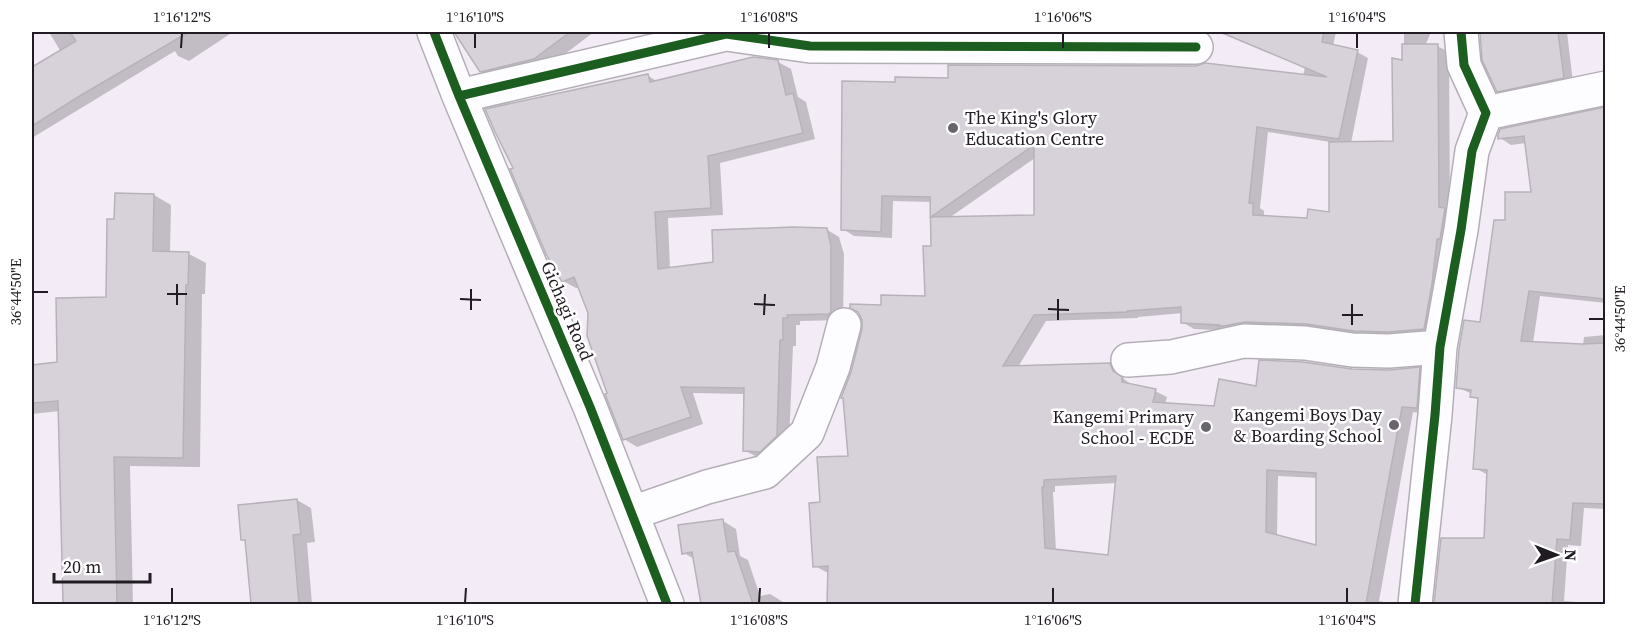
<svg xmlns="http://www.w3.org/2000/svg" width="1637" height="636" viewBox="0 0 1637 636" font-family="'Source Serif 4',serif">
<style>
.shadow{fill:#0003;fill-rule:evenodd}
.building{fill:#d7d2d9;stroke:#b7b2b9;stroke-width:1.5;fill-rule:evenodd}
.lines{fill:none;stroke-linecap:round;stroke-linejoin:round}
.street-casing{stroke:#b4afb7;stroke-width:36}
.street{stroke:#fdfcfe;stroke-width:33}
.cycleway-casing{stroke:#fff;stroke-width:13}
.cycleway{stroke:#1b5e20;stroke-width:9}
.ticks{fill:none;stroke:#211c23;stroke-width:2}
.poi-dot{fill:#6a656d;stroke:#fff;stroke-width:2}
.labels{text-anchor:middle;stroke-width:5;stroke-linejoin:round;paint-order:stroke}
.poi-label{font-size:18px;fill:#211c23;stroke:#fff;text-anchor:end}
.street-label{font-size:18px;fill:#211c23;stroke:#fff}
.neatline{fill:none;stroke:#211c23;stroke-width:2}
.ticks-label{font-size:15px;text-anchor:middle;fill:#211c23}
</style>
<rect width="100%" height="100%" fill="#f3ecf6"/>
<path class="shadow" d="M49,32H229L230,34L189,61L178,56L175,51L32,138V69L61,52Z
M457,32H594L549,66L495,79L481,71Z
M1215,32H1336L1333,46L1357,52L1368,58L1351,143H1395L1404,62V32H1431L1425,46H1437L1449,52L1450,212L1435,335L1401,338L1194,329L1182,322L1183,313L1138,317V318L1046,321L1018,367L1109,364L1121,371L1124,379L1133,386L1155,391L1167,397L1165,404L1215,407L1258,388L1351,370L1389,371L1419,369L1431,375L1428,414L1413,412L1379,601L1393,604H828L829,572H826L815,566L821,504L849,457L882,306L926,298L933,247L932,202L893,201L892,238L854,236L843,229L844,83L1302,82L1307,56ZM1268,132L1330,142V213L1309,220L1264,217V211L1260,208ZM1035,158L1036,216L949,218ZM1278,476L1318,478L1317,547L1277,536ZM1117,483L1110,557L1056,551L1053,492H1055V486Z
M1481,32H1567L1573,83L1508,96L1498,91L1484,60Z
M778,62L791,69L798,97L806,102L815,139L720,163L723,215L668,218L670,269L714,263L826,229L839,237L844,254L843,320L800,321V325H796V346H793L789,443L757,457L744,450L745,394L693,393L703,424L637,447L624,439L609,394L590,312L580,287L576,288L563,281L648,76L657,81Z
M1606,109V303L1540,296L1533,343L1583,345L1584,337L1606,335V509L1584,508L1581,546L1568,545L1564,601L1606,604H1435L1442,539L1485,540L1488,475L1475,468L1479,400L1472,396V394L1457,387L1481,323L1507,222L1533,194L1526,143L1511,145L1500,138L1501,131Z
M116,195H154L171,205L170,253L189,254L206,263L205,294H202L200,467L130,466L133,604H64L60,411L32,414V366L59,363L107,298L116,220Z
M297,500L311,508L315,542L307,543L312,604H253L247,542L242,539Z
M723,521L736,529L740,556L748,560L760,596L770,594L783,602L784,604H702L694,559L684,553Z"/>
<path class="building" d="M70,32H189L83,94L32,126V67L76,41Z
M454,32H570L534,59L480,72Z
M1220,32H1324L1322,42L1358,50L1339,139L1257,127L1249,203H1253V215L1307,218L1308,209L1329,212V142L1393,141L1392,58L1402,60V44H1438L1439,207L1445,208L1440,239H1437L1432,284L1424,329L1389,332L1354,331L1306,324L1245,322L1223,326H1218L1219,325L1181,323V307L1127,311V312L1034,315L1003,366L1110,363L1113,371L1122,377V382L1156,389L1153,402L1214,406L1219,379L1256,386L1259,360L1303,362L1352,369L1389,370L1420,367L1417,408L1402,407L1366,604H827L828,566L813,567L809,503L820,502L817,457L848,456L843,398H841L851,372L862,329V320L858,312L850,308V304L881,305V295L925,296L923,246H931L930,197L882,196L881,232L841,230L842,81L895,82V77L948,78V65L1196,66L1205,63L1327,77ZM1034,145V215L931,217ZM1267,470L1316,473V545L1266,532ZM1116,476L1108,555L1045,548L1042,487H1044V480Z
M1480,32H1558L1564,78L1497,92L1482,60Z
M753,57L778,60L786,95L793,93L803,133L708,156L711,208L655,212L658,269L713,262L712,230L793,227L827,228L831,246V312L829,314L787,315L788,318H783V340H780L777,436L760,452L743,451L744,388L681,387L691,417L623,440L605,394L607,393L587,336L588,313L574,277L562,282L546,254L510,169L513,168L495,132L485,109L648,74L650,82Z
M1605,107V299L1529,291L1521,341L1582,344L1605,343V504L1573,503L1570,540L1557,539L1552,604H1434L1441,538H1484L1487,470L1473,469L1478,398L1470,397L1471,390L1456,388L1459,349L1464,320L1480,322L1494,220H1505V192H1531L1524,136L1498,139V135L1500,129Z
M115,193L154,194L153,251L189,252L188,285H186L183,458L114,457L117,604H63L58,401L32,403V365L57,362L56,298L106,297L107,219H114Z
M297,499L301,534L293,535L299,604H251L245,540H241L238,505Z
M723,519L728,552L735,551L753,604H701L692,552L682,554L678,525Z"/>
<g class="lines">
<g class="street-casing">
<path id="street" d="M434,32L459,96L590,407L667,604
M459,96L726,34L810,46L1196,47
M1486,113L1606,88
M1128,360L1171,357L1244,341L1305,343L1352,350L1389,351L1440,347
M632,513L707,487L765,472L807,433L833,367L844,325
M1415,604L1435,415L1440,347L1461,230L1472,151L1486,113L1464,65L1461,32"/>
</g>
<use href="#street" class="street"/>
<g class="cycleway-casing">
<path id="cycleway" d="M434,32L459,96L590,407L667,604
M459,96L726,34L810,46L1196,47
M1415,604L1435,415L1440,347L1461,230L1472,151L1486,113L1464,65L1461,32"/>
</g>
<use href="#cycleway" class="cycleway"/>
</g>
<path class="ticks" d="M181,48L182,33M475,48V33M769,48V33M1063,48V33M1357,48V33M33,292H48M167,294H187M460,299L481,300M754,304L775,305M177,305V284M1048,309L1069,310M471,310V289M764,315L765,294M1342,315H1363M1589,319H1604M1058,320V299M1352,325V304M172,603V588M465,603L466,588M759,603L760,588M1053,603V588M1347,603V588"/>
<g class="poi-dot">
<circle cx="953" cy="128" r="6"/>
<circle cx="1394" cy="425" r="6"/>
<circle cx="1206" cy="427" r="6"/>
</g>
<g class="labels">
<g class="poi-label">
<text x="965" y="124" text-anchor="start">The King's Glory<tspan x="965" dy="21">Education Centre</tspan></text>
<text x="1382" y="421">Kangemi Boys Day<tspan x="1382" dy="21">&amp; Boarding School</tspan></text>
<text x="1194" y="423">Kangemi Primary<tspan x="1194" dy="21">School - ECDE</tspan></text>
</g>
<g class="street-label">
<text transform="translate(567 311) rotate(67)" y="6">Gichagi Road</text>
</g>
</g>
<rect width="1637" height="636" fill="none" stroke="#ffffff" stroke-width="66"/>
<g transform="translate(1556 555) rotate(91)" stroke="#ffffff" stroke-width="4.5" paint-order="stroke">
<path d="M0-4.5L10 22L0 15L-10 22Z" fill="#211c23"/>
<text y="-9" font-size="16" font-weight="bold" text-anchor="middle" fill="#211c23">N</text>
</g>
<path d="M54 573v9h96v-9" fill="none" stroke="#211c23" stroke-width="3"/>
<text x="63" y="573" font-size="18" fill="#211c23" stroke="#ffffff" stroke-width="4.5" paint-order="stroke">20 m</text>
<rect x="33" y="33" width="1571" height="570" class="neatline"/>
<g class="ticks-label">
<text x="182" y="22">1°16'12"S</text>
<text x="475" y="22">1°16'10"S</text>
<text x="769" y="22">1°16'08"S</text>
<text x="1063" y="22">1°16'06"S</text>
<text x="1357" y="22">1°16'04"S</text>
<text transform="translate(16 292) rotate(-90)" y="5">36°44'50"E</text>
<text transform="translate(1620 319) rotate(-90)" y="5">36°44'50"E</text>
<text x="172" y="625">1°16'12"S</text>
<text x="465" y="625">1°16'10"S</text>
<text x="759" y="625">1°16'08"S</text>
<text x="1053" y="625">1°16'06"S</text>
<text x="1347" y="625">1°16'04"S</text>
</g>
</svg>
